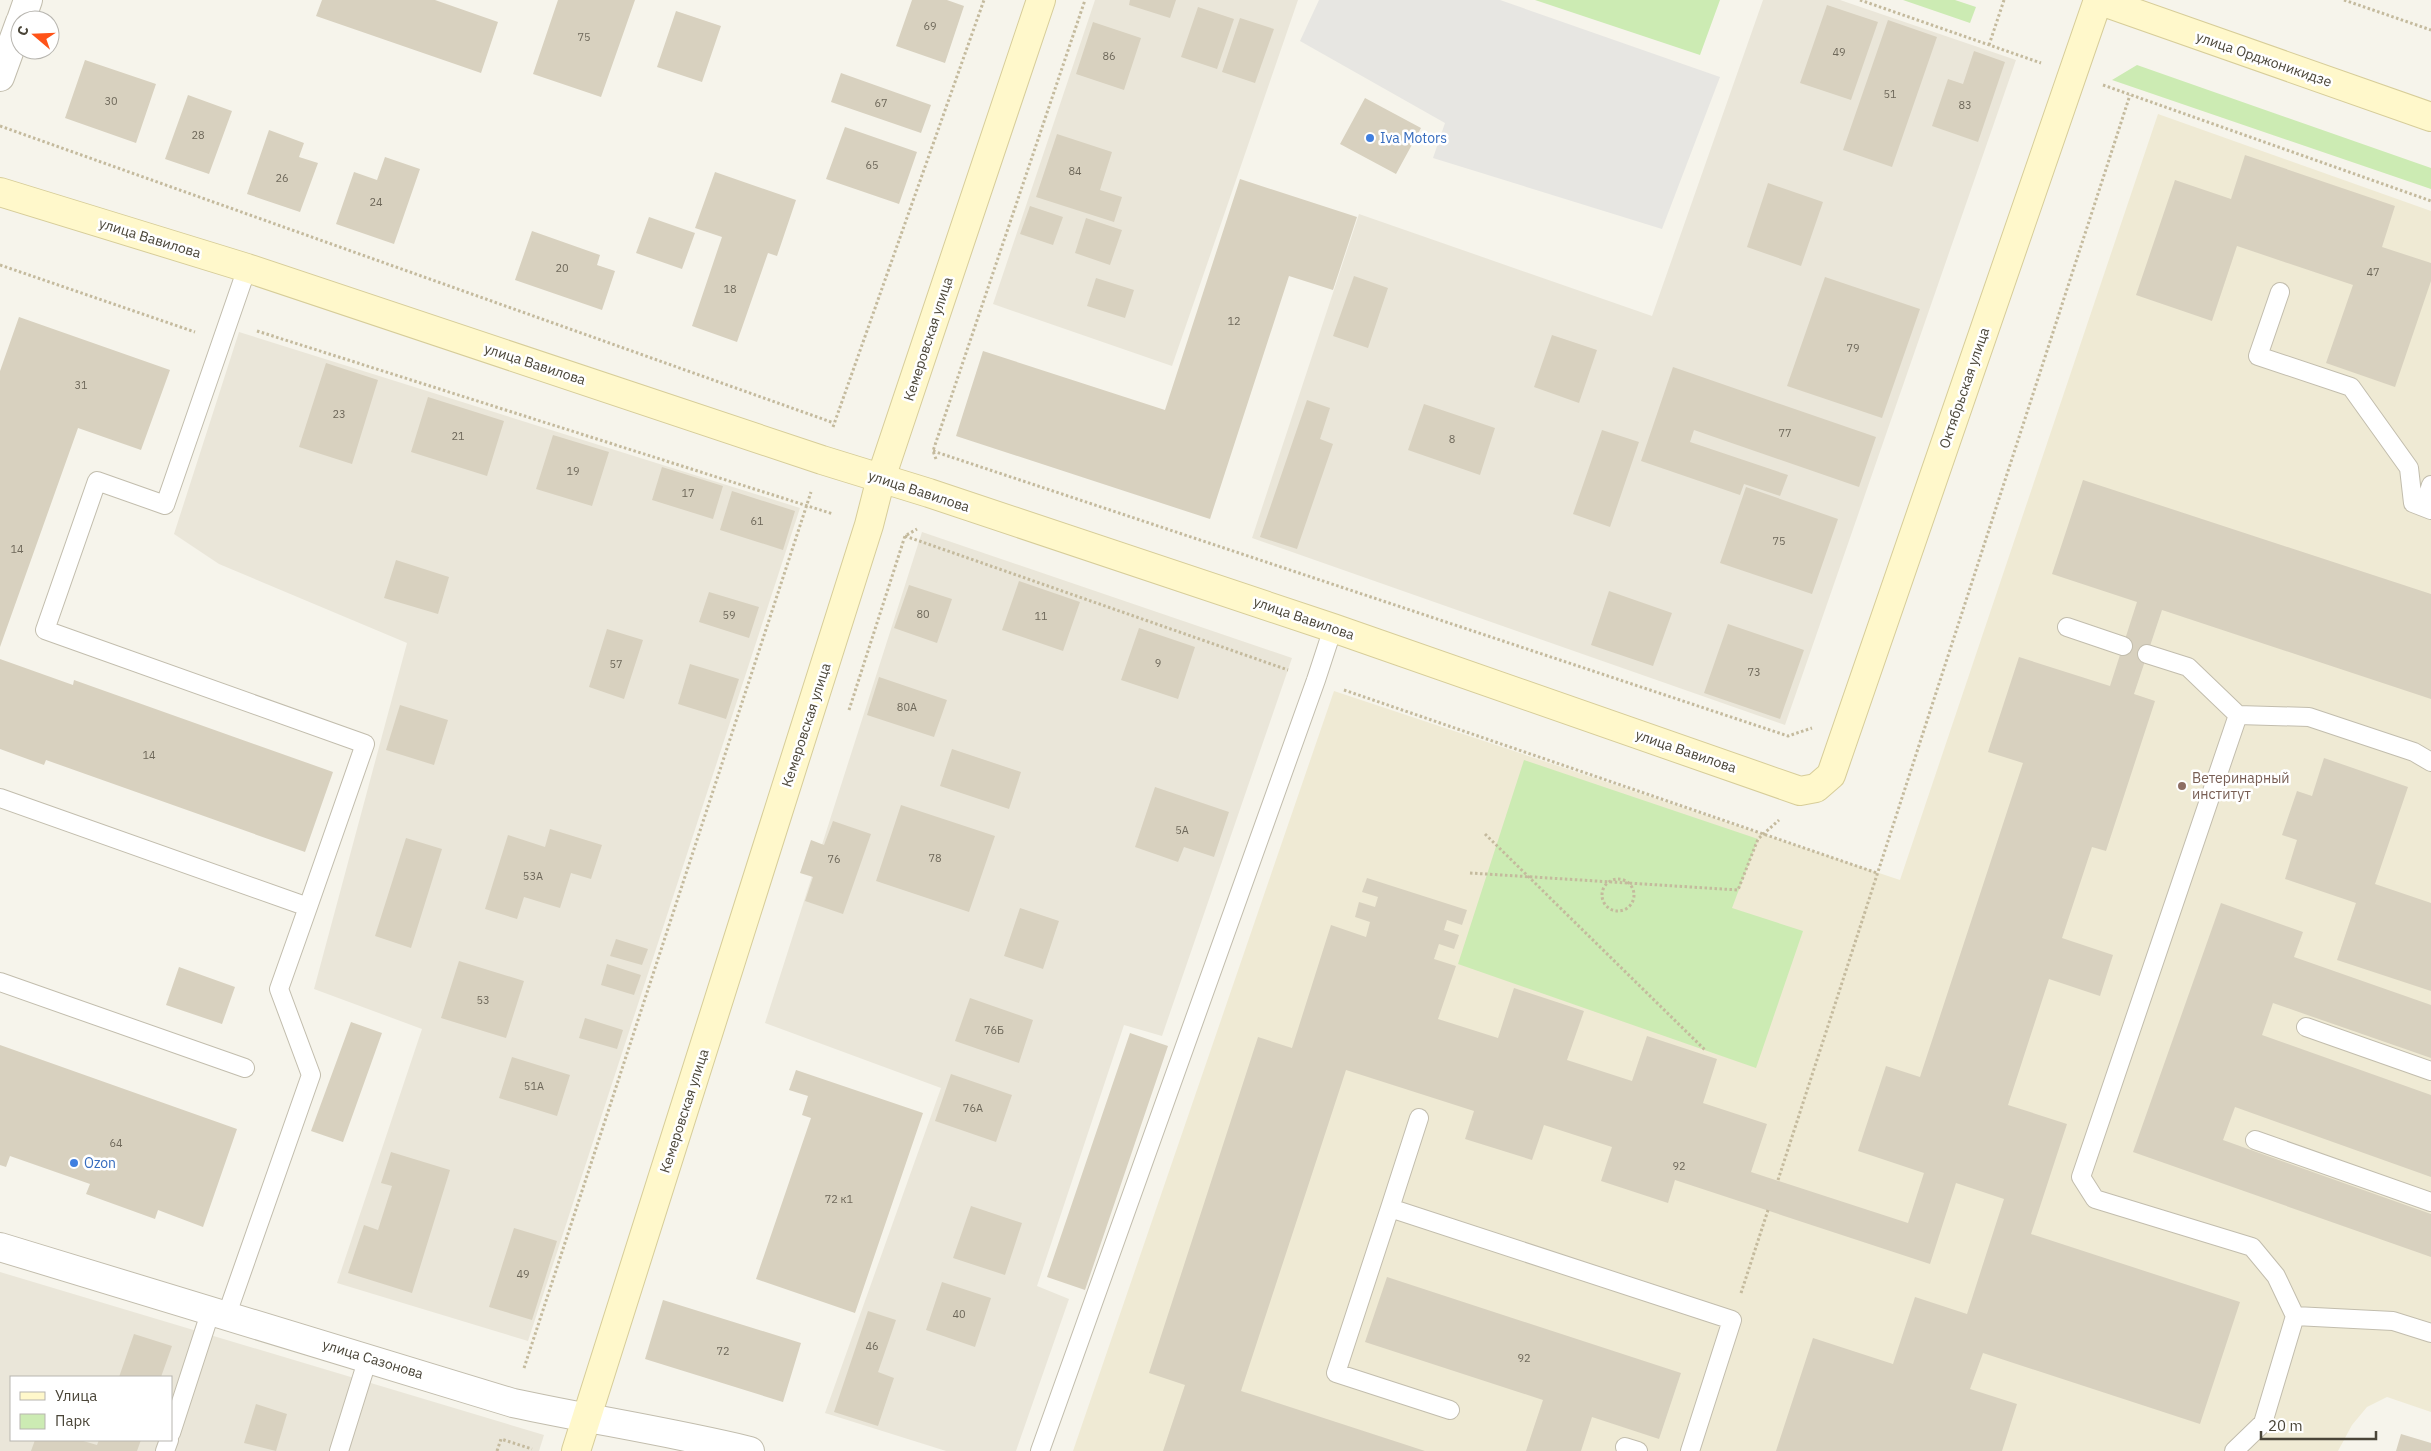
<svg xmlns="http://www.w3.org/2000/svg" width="2431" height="1451" viewBox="0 0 2431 1451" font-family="'IBM Plex Sans',sans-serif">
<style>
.residential{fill:#eae6d9;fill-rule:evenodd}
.education{fill:#efead4}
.green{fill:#ccebb3}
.parking{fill:#e7e6e2}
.building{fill:#d8d1bf}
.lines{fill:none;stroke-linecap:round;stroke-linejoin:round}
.lane-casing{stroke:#c2bdad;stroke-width:20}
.street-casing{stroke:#c2bdad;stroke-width:30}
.secondary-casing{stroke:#d7cd99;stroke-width:30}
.path{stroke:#c4ba9d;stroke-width:3;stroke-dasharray:2.5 2.5;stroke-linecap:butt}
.lane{stroke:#fff;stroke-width:18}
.street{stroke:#fff;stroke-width:28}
.secondary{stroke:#fff8cb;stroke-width:28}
.shop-dot{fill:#3f7fe0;stroke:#fff;stroke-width:2}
.education-dot{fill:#8d6e63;stroke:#fff;stroke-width:2}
.labels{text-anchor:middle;stroke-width:5;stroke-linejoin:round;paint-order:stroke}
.number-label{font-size:11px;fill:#6e685a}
.street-label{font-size:14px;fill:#4a4538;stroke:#fff}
.shop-label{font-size:14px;fill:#366cbe;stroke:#fff;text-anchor:start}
.education-label{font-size:14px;fill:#785e54;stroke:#fff;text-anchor:start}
</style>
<rect width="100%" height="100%" fill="#f6f4eb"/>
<path class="residential" d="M1095,0H1298L1172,366L993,304Z
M1763,0H1840L2016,60L1785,725L1252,538L1359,214L1652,316Z
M239,332L800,508L528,1341L337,1283L422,1029L314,989L407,643L219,564L174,534Z
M922,532L1292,658L1162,1036L1124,1025L1037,1286L1069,1299L1016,1451H946L825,1413L941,1088L765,1023Z
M0,1272L544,1435L539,1451H0ZM11,1377H171V1440H11Z"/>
<path class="education" d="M2158,114L2431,211V1412L2387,1397L2367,1407L2352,1425L2338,1451H1073L1334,691L1900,880Z"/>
<path class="green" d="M1535,0H1720L1700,55Z
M1903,0H1955L1976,7L1970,23Z
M2137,65L2431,168V189L2112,80Z
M1524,760L1758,839L1732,908L1803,931L1756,1068L1458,964Z"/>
<path class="parking" d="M1319,0H1500L1720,77L1662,229L1433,158L1445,123L1300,41Z"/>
<path class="building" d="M322,0H435L498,22L481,73L316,16Z
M558,0H635L601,97L533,74Z
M912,0H947L964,6L945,63L896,46Z
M1130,0H1176L1170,18L1129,5Z
M1827,5L1878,22L1851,100L1800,83Z
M1198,7L1234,19L1217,69L1181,57Z
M676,11L721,26L702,82L657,67Z
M1240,18L1274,29L1255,83L1222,72Z
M1888,20L1937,37L1892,167L1843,150Z
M1093,22L1141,38L1124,90L1076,74Z
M1974,51L2005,62L1978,142L1932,126L1948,79L1963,84Z
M85,60L156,84L136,143L65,118Z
M841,73L931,105L921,133L831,102Z
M188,95L232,111L209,174L165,159Z
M1365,98L1421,128L1396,174L1340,144Z
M845,127L917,152L899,204L826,179Z
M269,130L304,143L299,157L318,163L300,212L247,194Z
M1057,134L1112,152L1100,190L1122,197L1114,222L1036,197Z
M2245,155L2395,206L2382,247L2431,263V281L2395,387L2326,363L2353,285L2237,246L2212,321L2136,295L2175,180L2231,199Z
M385,157L420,169L394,244L336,224L354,172L377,180Z
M715,172L796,200L777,256L768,253L737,342L692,326L722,237L695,228Z
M1240,179L1357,217L1333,290L1289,276L1210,519L956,436L983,351L1165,410Z
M1768,183L1823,202L1801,266L1747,247Z
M1030,206L1063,217L1053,245L1020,234Z
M649,217L695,233L682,269L636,253Z
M1086,218L1122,230L1110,265L1075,253Z
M532,231L600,255L597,265L615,271L602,310L515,280Z
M1354,276L1388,288L1368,348L1333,336Z
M1825,277L1920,309L1882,418L1787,386Z
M1096,278L1134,290L1125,318L1087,306Z
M19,317L170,370L141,450L78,428L0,647V371Z
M1552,335L1597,350L1579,403L1534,387Z
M326,363L378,380L352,464L299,447Z
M1673,367L1876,437L1859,487L1694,430L1690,442L1788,475L1780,496L1744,484L1740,495L1641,461Z
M428,397L504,421L487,476L411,452Z
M1307,400L1330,408L1320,439L1333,444L1297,549L1260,537Z
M1424,404L1495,428L1480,475L1408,450Z
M1602,430L1639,442L1610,527L1573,514Z
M553,435L609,452L592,506L536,489Z
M662,467L723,486L713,519L652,500Z
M2083,480L2431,594V699L2162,610L2134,694L2155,701L2106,851L2092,847L2062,938L2113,955L2100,996L2049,979L2008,1105L2067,1124L2031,1234L2240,1302L2200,1424L1983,1353L1970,1389L2017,1404L2002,1451H1776L1813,1338L1893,1364L1915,1297L1967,1314L2004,1199L1956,1183L1930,1264L1675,1180L1668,1203L1601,1181L1612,1147L1544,1125L1532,1160L1465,1139L1474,1111L1346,1070L1241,1391L1425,1451H1163L1185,1385L1149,1373L1258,1037L1292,1048L1331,925L1366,937L1370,922L1355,917L1359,902L1375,907L1378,897L1362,892L1367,878L1467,910L1462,925L1447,920L1444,930L1459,935L1454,949L1439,944L1434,959L1456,966L1438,1019L1498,1038L1514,988L1584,1011L1567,1060L1632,1081L1647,1036L1717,1059L1703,1103L1767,1124L1751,1172L1908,1223L1924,1173L1858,1151L1886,1066L1920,1077L2023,763L1988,752L2019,657L2110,686L2137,602L2052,574Z
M1746,487L1838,519L1812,594L1720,563Z
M732,491L795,511L783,550L720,530Z
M396,560L449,577L438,614L384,598Z
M1019,581L1080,602L1063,651L1002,630Z
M909,585L952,599L937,643L894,628Z
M1609,591L1672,613L1653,666L1591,645Z
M709,592L759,607L749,638L699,622Z
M1728,624L1804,650L1780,719L1704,693Z
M1139,628L1195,647L1178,699L1121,680Z
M607,629L643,640L624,699L589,687Z
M0,659L73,685L74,680L333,772L305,852L46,760L44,765L0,749Z
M690,664L739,679L726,719L678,704Z
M879,677L947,700L934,737L867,715Z
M400,705L448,720L434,765L386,750Z
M952,749L1021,772L1009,809L940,786Z
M2324,758L2408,787L2375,884L2431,903V991L2337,960L2356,903L2285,879L2297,840L2282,835L2297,791L2312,796Z
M1155,787L1229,812L1214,857L1184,847L1178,862L1135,847Z
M901,805L995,836L969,912L876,881Z
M833,821L871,834L843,914L805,901L813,877L800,873L811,840L824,845Z
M550,829L602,845L591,879L571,873L560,908L524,897L517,919L485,909L508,835L545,847Z
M406,838L442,849L411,948L375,936Z
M2221,903L2303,932L2294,957L2431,1005V1058L2273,1003L2262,1035L2431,1095V1177L2235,1107L2223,1140L2431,1214V1257L2133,1152Z
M1020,908L1059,921L1043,969L1004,956Z
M616,939L648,949L642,965L610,956Z
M459,961L524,981L506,1038L441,1018Z
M607,964L641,975L634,995L601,985Z
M179,967L235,987L222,1024L166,1005Z
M970,998L1033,1020L1019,1063L955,1041Z
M585,1018L623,1030L617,1049L579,1038Z
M351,1022L382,1033L343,1142L311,1131Z
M1130,1033L1168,1046L1085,1290L1047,1277Z
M0,1045L237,1129L203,1227L158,1210L155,1219L86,1194L90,1184L10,1156L6,1167L0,1165Z
M512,1057L570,1075L557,1116L499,1098Z
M796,1070L923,1113L855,1313L756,1279L811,1118L802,1115L808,1096L789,1090Z
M951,1074L1012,1095L996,1142L935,1121Z
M391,1152L450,1170L412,1293L348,1273L364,1225L378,1230L392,1186L381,1183Z
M971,1206L1022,1223L1005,1275L953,1258Z
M514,1228L557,1241L532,1320L489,1307Z
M1387,1277L1681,1373L1659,1439L1592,1417L1581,1451H1526L1543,1400L1365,1342Z
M942,1282L991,1298L975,1347L926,1330Z
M663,1300L801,1343L783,1402L645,1359Z
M868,1311L896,1320L878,1372L894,1378L878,1426L834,1412Z
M134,1334L172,1346L161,1377H119Z
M256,1404L287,1414L276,1451L244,1443Z
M2401,1434L2431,1443V1451H2396Z
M35,1440H80L97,1445L99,1440H141L137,1451H31Z"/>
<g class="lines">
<g class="lane-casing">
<path id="lane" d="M2280,292L2258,356L2351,387L2409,468L2413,503L2431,510
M2424,507L2431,485
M2067,627L2123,646
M2147,654L2188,667L2238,715L2309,717L2414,752L2431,762
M2238,715L2081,1177L2095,1199L2252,1247L2276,1276L2295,1316L2393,1321L2431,1333
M0,798L308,907L365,744L45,630L97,481L165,505L247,268
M0,982L245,1068
M2306,1027L2431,1071
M2255,1140L2431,1202
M1390,1208L1419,1118
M227,1314L311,1075L279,989L308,907
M1450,1410L1336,1373L1390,1208L1732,1320L1690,1451
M171,1433L211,1310
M1625,1447L1638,1451
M165,1451L169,1440
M339,1451L368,1358
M1040,1451L1316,680L1333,628
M2234,1451L2263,1423L2295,1316"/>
</g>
<g class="street-casing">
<path id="street" d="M21,20L28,0
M0,77L20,22
M0,1247L513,1403C592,1420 672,1432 750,1451"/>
</g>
<g class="secondary-casing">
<path id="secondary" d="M2098,0L2431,117
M0,192L247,268L822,460L929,493L1333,628L1800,791L1816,788L1831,775L2098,0
M576,1451L869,525L881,478L1041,0"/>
</g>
<path class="path" d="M1860,0L2041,63
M2344,0L2431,30
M1989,45L2004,0
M2103,85L2431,201
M0,126L834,423
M0,265L195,332
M257,331L833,514
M833,427L984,0
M933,451L1788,736L1812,728
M936,459L933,451L1085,0
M905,536L1288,670
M1344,690L1877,873
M849,710L905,536L917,529
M1485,834L1706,1051
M1470,873L1738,890L1758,839L1779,820
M1602 895a16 16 0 1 1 32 0a16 16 0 1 1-32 0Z
M1778,1180L2130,95
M1741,1293L1768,1210
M524,1368L811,492
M497,1451L501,1439L532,1449"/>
<use href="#lane" class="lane"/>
<use href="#street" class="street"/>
<use href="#secondary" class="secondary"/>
</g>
<g class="shop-dot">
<circle cx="1370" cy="138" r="5"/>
<circle cx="74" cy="1163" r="5"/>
</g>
<circle class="education-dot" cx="2182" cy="786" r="5"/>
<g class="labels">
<g class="number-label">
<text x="930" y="30">69</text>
<text x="584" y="41">75</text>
<text x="1839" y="56">49</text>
<text x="1109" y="60">86</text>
<text x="1890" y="98">51</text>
<text x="111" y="105">30</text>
<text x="881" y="107">67</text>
<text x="1965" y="109">83</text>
<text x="198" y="139">28</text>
<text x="872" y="169">65</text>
<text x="1075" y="175">84</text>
<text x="282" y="182">26</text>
<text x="376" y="206">24</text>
<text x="562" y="272">20</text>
<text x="2373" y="276">47</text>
<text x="730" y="293">18</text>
<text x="1234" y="325">12</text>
<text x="1853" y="352">79</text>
<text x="81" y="389">31</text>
<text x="339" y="418">23</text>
<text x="1785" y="437">77</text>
<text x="458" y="440">21</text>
<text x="1452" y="443">8</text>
<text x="573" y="475">19</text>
<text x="688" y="497">17</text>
<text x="757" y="525">61</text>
<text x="1779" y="545">75</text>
<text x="17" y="553">14</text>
<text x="923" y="618">80</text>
<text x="729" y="619">59</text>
<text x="1041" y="620">11</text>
<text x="1158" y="667">9</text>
<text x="616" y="668">57</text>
<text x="1754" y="676">73</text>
<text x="907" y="711">80А</text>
<text x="149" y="759">14</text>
<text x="1182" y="834">5А</text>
<text x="935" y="862">78</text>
<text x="834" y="863">76</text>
<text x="533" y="880">53А</text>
<text x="483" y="1004">53</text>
<text x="994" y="1034">76Б</text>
<text x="534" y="1090">51А</text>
<text x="973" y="1112">76А</text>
<text x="116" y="1147">64</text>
<text x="1679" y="1170">92</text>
<text x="839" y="1203">72 к1</text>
<text x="523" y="1278">49</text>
<text x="959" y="1318">40</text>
<text x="872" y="1350">46</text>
<text x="723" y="1355">72</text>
<text x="1524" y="1362">92</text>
</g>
<g class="street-label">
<text transform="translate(2264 59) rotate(19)" y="5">улица Орджоникидзе</text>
<text transform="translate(150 238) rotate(17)" y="5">улица Вавилова</text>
<text transform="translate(928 339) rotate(-72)" y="5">Кемеровская улица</text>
<text transform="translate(535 364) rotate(18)" y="5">улица Вавилова</text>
<text transform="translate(1964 388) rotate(-71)" y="5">Октябрьская улица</text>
<text transform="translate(919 491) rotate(18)" y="5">улица Вавилова</text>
<text transform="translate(1304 618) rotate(19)" y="5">улица Вавилова</text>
<text transform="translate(806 725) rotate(-72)" y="5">Кемеровская улица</text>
<text transform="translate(1686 751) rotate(19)" y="5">улица Вавилова</text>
<text transform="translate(684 1111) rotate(-72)" y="5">Кемеровская улица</text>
<text transform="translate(373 1359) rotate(17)" y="5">улица Сазонова</text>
</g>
<g class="shop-label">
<text x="1380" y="143">Iva Motors</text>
<text x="84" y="1168">Ozon</text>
</g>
<g class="education-label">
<text x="2192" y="783">Ветеринарный<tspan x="2192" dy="16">институт</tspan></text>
</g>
</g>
<rect x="10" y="1376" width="162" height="65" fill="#ffffff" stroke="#b7b5af"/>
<rect x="20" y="1392" width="25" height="8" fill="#fff8cb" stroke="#b7b5af"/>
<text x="55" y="1401" font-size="15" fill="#4a4538">Улица</text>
<rect x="20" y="1414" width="25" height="15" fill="#ccebb3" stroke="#b7b5af"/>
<text x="55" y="1426" font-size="15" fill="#4a4538">Парк</text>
<g transform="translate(35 35) rotate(289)"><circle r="24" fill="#ffffff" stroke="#b7b5af"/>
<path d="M0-4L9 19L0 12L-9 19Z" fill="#ff5318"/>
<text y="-8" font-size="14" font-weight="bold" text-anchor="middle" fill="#4a4538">С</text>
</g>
<path d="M2261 1431v8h115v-8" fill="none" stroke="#4a4538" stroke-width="2.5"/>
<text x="2268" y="1431" font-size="15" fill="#4a4538" stroke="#ffffff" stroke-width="4" paint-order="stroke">20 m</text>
</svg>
